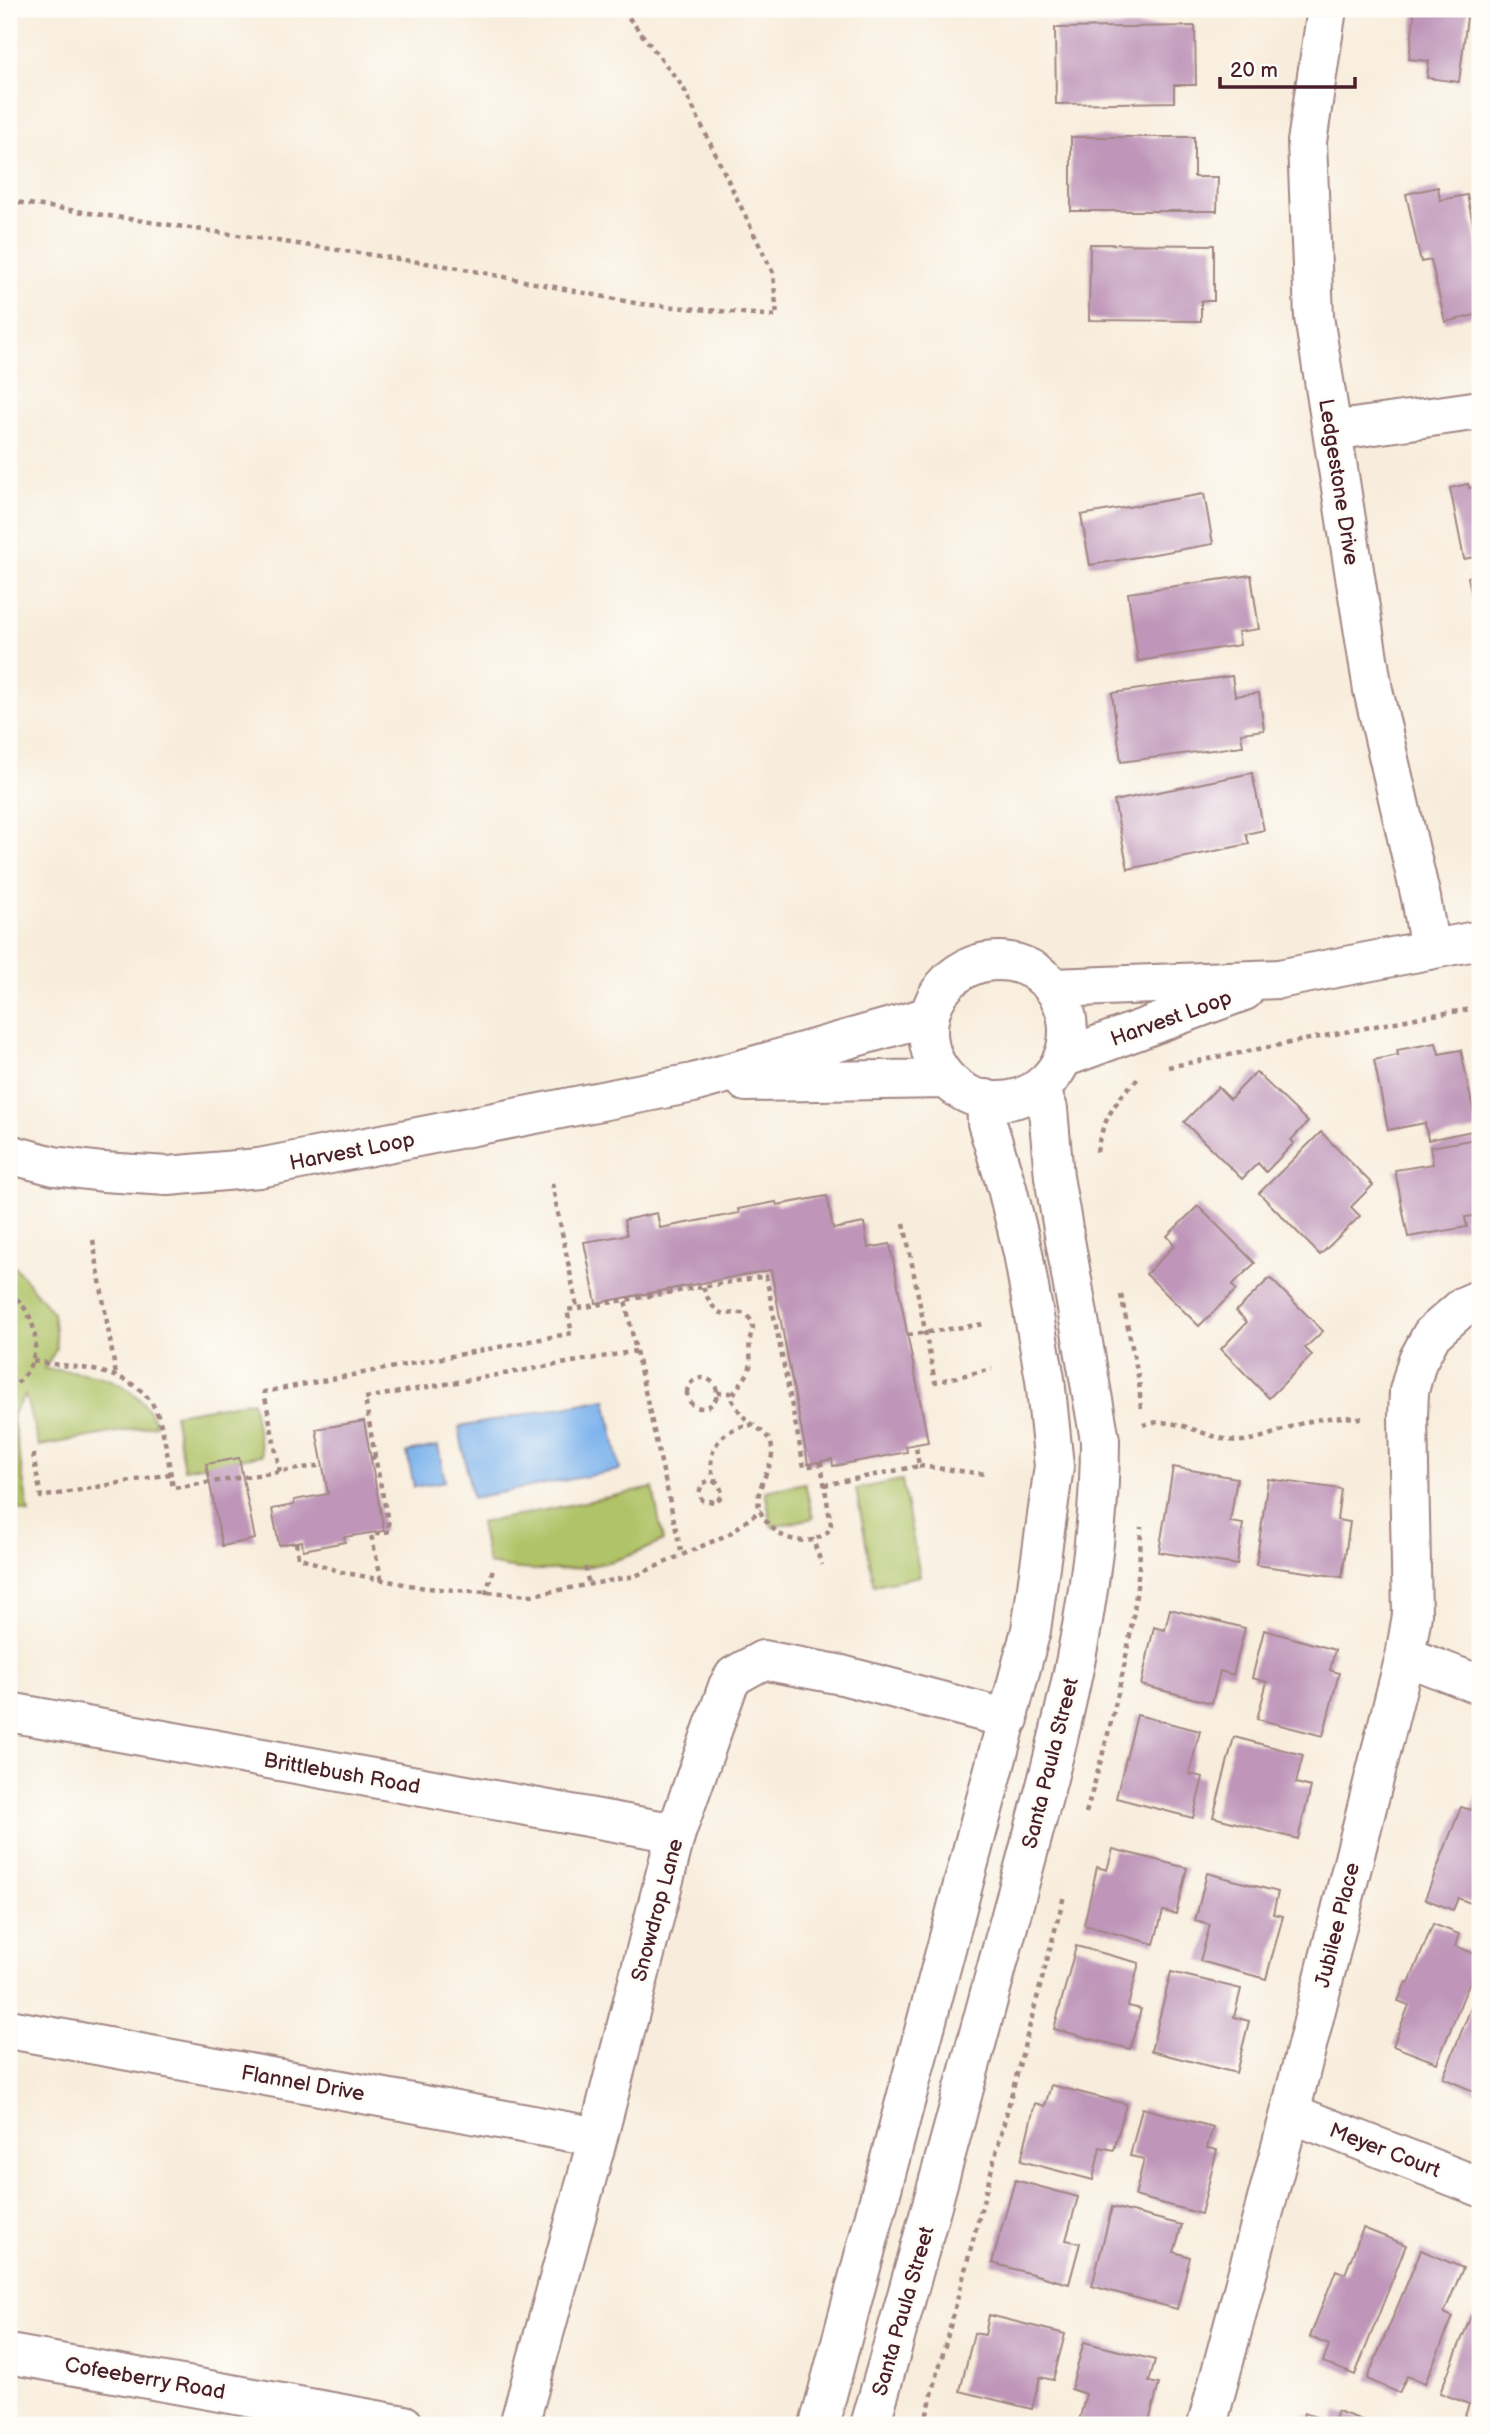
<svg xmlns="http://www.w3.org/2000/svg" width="1489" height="2434" viewBox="0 0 1489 2434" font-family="'Balsamiq Sans',sans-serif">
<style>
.green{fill:#b0c367;stroke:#7d7149;stroke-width:2}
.water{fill:#7db3ec;stroke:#64698c;stroke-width:2}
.building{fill:#bf96b9}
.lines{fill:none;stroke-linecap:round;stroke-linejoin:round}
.minor-casing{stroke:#a18684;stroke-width:42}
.path{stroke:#a18684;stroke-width:4.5;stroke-dasharray:5 5;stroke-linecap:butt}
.minor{stroke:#fff;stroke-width:38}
.labels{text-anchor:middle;stroke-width:6;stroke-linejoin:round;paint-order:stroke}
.street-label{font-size:21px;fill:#4a1f2b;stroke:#fdfcf7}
</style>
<rect width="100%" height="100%" fill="#fdfcf7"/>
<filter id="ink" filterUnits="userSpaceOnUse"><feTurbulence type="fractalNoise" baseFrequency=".0143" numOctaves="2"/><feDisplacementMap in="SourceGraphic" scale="14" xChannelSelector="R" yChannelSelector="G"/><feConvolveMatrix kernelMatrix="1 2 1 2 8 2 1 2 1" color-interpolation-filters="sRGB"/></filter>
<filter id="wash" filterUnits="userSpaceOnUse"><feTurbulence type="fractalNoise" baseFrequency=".00686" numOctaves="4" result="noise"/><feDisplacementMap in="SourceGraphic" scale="28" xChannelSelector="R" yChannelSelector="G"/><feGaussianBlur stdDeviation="1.57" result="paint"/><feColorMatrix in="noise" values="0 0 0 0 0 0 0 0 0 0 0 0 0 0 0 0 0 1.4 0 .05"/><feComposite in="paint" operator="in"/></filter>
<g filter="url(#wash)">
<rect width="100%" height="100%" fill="#f8eddc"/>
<path class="green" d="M9,1265L16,1268L53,1313L57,1348L44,1369C91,1372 136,1376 156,1425L39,1446L25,1395L12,1415L29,1513L9,1506Z
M252,1401L262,1455L184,1469L174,1414Z
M902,1480L920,1576L874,1585L856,1489Z
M805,1483L813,1518L772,1527L765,1491Z
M653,1488L663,1541C608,1569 549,1577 488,1564L480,1523Z"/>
<path class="water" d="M606,1399L620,1470L472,1498L459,1427Z
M438,1446L445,1481L414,1487L407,1452Z"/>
<g id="blocks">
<path class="building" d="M1415,9H1468L1459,82L1427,78L1429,61L1409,59Z
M1195,26L1196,85H1174V102L1056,104L1055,28Z
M1071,137H1194V177H1218L1217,211H1071Z
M1438,187L1440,200L1467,195L1480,257V314L1445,322L1431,260L1421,262L1406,194Z
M1090,244L1214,245V301H1201V321L1089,320Z
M1468,484L1469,488L1480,486V556L1464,559L1450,488Z
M1204,494L1213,544L1090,565L1081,515Z
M1480,574V630H1479L1468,577Z
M1251,575L1259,629L1238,632L1240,645L1138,661L1128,593Z
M1232,676L1235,696L1259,693L1264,730L1241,733L1243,746L1121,762L1112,693Z
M1252,773L1264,830L1246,834L1249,844L1128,869L1114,801Z
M1436,1043L1439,1054L1461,1050L1477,1130L1428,1140L1425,1123L1388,1130L1374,1060L1398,1055L1397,1050Z
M1256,1072L1308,1122L1291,1140L1294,1143L1266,1172L1258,1163L1242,1179L1184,1122L1218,1087L1230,1099Z
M1321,1132L1373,1185L1351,1207L1360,1216L1320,1255L1259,1193Z
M1476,1139L1480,1162V1215L1465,1217L1467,1227L1408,1237L1395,1170L1433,1164L1430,1147Z
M827,1196L833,1229L864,1223L868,1248L890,1244L928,1442L906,1446L907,1452L833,1466L832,1459L808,1464L771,1270L596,1303L584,1242L627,1235L624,1220L657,1213L660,1228L739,1213L738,1209L776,1202L777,1205Z
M1198,1206L1255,1263L1232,1285L1236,1290L1199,1326L1146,1274L1175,1245L1167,1236Z
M1270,1278L1323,1331L1305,1348L1312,1355L1269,1398L1221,1349L1247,1322L1236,1311Z
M364,1421L384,1531L344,1537L345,1542L303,1550L302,1541L279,1545L272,1509L294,1505V1500L328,1494L316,1429Z
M239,1458L255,1539L222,1546L206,1464Z
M1173,1467L1237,1478L1230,1522L1243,1524L1237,1565L1159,1552Z
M1268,1479L1341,1489L1337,1520L1350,1522L1342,1577L1256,1565Z
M1170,1609L1245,1628L1233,1675L1220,1671L1212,1703L1141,1685L1154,1627L1165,1630Z
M1264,1630L1335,1650L1330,1670L1339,1673L1323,1736L1257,1719L1267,1682L1252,1678Z
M1137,1715L1200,1731L1189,1774L1203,1777L1193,1818L1116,1798Z
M1234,1737L1303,1755L1296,1783L1311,1787L1298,1839L1213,1817Z
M1480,1785V1907L1458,1898L1453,1910L1425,1899L1461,1807L1471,1810Z
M1113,1849L1187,1868L1176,1914L1163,1911L1154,1944L1084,1925L1097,1867L1107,1870Z
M1207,1873L1278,1892L1273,1914L1283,1916L1266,1979L1200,1961L1210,1925L1195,1921Z
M1433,1924L1459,1934L1455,1946L1480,1956L1437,2063L1393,2046L1409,2005L1398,2001L1406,1982L1409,1983Z
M1076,1946L1139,1963L1128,2006L1141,2009L1130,2049L1054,2029Z
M1171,1972L1241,1989L1234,2017L1249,2021L1236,2073L1151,2051Z
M1480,1985V2094L1443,2078Z
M1051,2085L1126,2104L1114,2150L1100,2147L1093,2180L1021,2161L1035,2103L1045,2106Z
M1142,2108L1213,2127L1207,2148L1217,2150L1201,2214L1135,2196L1144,2159L1130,2156Z
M1015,2180L1078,2197L1066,2240L1080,2243L1069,2284L992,2263Z
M1112,2207L1182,2225L1174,2252L1190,2257L1177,2309L1092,2286Z
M1363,2228L1406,2245L1355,2375L1323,2362L1329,2345L1310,2337L1336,2270L1345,2274Z
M1421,2250L1463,2268L1444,2313L1453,2317L1425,2383L1407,2376L1399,2393L1367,2379Z
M989,2315L1065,2334L1053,2380L1040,2377L1032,2409L960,2391L974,2333L985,2335Z
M1471,2316L1480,2320V2422L1465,2416L1469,2404L1440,2393Z
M1084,2342L1155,2360L1149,2382L1159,2384L1148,2425H1078L1086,2394L1071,2389Z
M1337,2411L1365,2421L1363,2425H1300L1304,2413L1333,2423Z"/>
</g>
</g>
<g filter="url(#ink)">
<use href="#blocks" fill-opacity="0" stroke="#a18684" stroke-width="2"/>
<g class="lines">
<g class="minor-casing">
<path id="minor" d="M1327,9L1307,142L1314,317L1373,690L1421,898L1430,950
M1332,431L1480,410
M928 1031a70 70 0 1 1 140 0a70 70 0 1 1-140 0Z
M1054,988L1279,979L1480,940
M1063,1058L1244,991
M746,1082L947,1079
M9,1154L54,1166L103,1172L168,1176L259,1168L693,1083L930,1016
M1405,1656L1480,1685
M9,1712L676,1833
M9,2029L598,2137
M1290,2113L1480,2187
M9,2354L404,2425
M519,2425L598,2137L676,1833L728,1686L734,1676L763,1660L842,1675L1009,1719
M819,2425L1031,1630L1054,1466L1045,1379L1023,1253L1007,1188L987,1123L986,1099
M870,2425C918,2260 963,2093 1008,1926C1051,1767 1100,1607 1100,1440L1054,1177L1048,1109L1040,1088
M1207,2425L1290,2113L1405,1656L1412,1615L1408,1417L1409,1391L1417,1362L1432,1334L1464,1306L1480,1299"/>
</g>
<path class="path" d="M9,201L459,268L640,304L777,316L773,273L683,87L622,9
M1168,1067L1426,1016L1480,1008
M1097,1152C1101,1122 1118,1096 1140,1077
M552,1183L577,1307
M904,1223L935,1382L992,1369
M93,1240L116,1375
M703,1287C721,1335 736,1300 750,1319C756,1327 751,1331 750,1339C748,1348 752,1358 750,1367C747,1380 734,1387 732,1400C736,1406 740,1413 745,1418C753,1427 767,1431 771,1444C780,1471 734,1498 777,1532C787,1540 801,1542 813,1540L822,1565
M9,1292C42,1316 46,1366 9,1389
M1121,1295L1139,1380L1141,1410
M908,1335L984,1324
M636,1351L682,1556
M33,1361C77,1369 141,1366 159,1418C166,1441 169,1465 173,1488L323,1465
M687 1393a15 15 0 1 1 30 0a15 15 0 1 1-30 0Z
M717,1393H733
M1143,1425C1177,1413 1209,1443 1244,1441C1265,1439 1286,1427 1307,1422C1325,1417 1347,1416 1366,1419
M33,1454L41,1497L170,1474
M375,1457L365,1398L636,1351L625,1300
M371,1458L375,1457L390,1531L371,1535L382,1581
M919,1466L985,1474
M280,1472L264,1392L572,1333L567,1310L766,1276L804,1467L821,1464L831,1525L827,1533L813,1540
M717,1483L710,1480L702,1484L699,1493L702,1500L715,1502L722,1496C722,1485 714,1481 712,1471C707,1444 728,1425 754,1425
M824,1485L919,1466L916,1447
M296,1542L298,1557L341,1572L425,1588L532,1595L635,1576L729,1534L761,1510
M585,1567L589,1585
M486,1594L494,1565
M1086,1813C1113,1719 1139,1625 1141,1527
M924,2425L1064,1896"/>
<use href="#minor" class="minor"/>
</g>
</g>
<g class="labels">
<g class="street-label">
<text transform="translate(1339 482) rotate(81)" y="7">Ledgestone Drive</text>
<text transform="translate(1171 1018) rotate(-20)" y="7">Harvest Loop</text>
<text transform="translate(352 1151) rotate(-11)" y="7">Harvest Loop</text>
<text transform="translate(1050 1763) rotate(-76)" y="7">Santa Paula Street</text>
<text transform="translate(342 1773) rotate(10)" y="7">Brittlebush Road</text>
<text transform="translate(657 1910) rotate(-75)" y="7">Snowdrop Lane</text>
<text transform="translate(1337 1925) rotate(-76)" y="7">Jubilee Place</text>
<text transform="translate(303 2083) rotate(10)" y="7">Flannel Drive</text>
<text transform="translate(1385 2150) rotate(21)" y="7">Meyer Court</text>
<text transform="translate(903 2311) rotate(-74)" y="7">Santa Paula Street</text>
<text transform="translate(145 2378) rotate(10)" y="7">Cofeeberry Road</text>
</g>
</g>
<rect width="1489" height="2434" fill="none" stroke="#fdfcf7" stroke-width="35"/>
<path d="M1220 77v10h135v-10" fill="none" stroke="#4a1f2b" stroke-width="3.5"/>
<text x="1230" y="77" font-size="21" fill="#4a1f2b" stroke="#fdfcf7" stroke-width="5" paint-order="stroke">20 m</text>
</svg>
